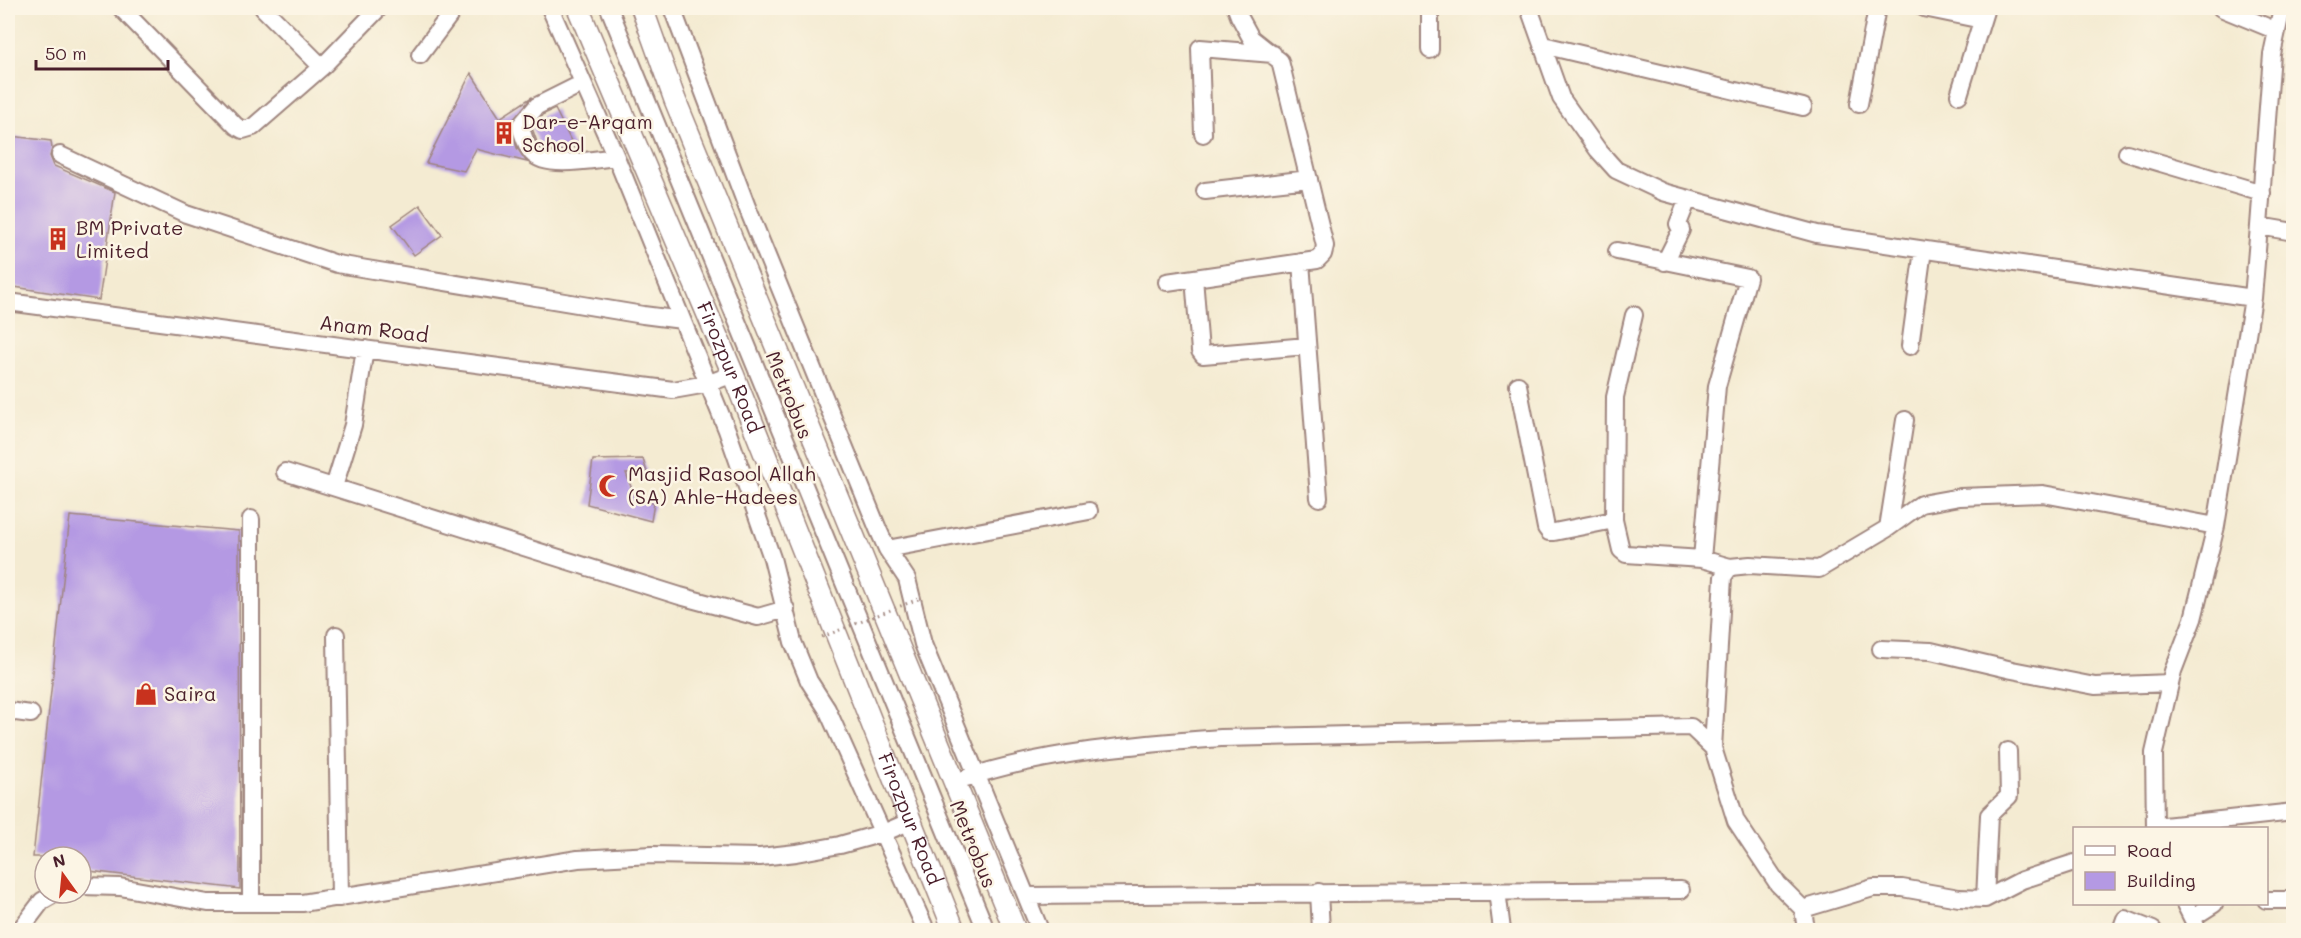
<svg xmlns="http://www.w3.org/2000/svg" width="2301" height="938" viewBox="0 0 2301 938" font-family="Mali,sans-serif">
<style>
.building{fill:#b499e3}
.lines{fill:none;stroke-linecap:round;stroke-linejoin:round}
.minor-casing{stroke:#9f857e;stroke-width:20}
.major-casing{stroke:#9f857e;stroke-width:24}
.minor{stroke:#fff;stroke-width:16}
.major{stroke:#fff;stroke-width:21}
.path-bridge{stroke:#9f857e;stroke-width:3;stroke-dasharray:1.5 4.5;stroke-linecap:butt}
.labels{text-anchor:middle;stroke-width:5;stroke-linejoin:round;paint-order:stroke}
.poi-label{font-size:20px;fill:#4a1f2b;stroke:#fcf5e5;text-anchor:start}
.street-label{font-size:20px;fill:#4a1f2b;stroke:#fcf5e5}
</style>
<rect width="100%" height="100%" fill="#fcf5e5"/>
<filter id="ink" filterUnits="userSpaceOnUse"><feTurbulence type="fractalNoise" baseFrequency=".0167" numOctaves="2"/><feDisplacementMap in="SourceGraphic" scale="12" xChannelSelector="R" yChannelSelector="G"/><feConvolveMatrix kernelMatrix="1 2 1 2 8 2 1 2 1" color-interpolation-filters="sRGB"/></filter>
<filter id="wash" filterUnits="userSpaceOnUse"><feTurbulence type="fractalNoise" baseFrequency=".008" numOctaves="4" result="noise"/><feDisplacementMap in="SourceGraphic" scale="24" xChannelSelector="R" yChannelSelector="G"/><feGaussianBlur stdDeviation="1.35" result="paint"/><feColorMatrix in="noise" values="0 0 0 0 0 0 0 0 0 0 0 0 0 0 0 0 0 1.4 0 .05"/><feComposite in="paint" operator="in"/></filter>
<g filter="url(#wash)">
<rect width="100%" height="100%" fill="#f4ebd2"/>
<g id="blocks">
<path class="building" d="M471,73L500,118L532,97L510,125L517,148L527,162L476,149L464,171L426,163Z
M555,109L576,151H550L544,149L537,142L532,128L544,114Z
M11,136L51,141L52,149L50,156L54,166L115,192L99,300L8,286V183Z
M420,205L442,235L414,255L392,225Z
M643,459L647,472L626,473L635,498L654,503L651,521L587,504L593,460Z
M70,516L239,531L240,889L81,870V857H33Z"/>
</g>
</g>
<g filter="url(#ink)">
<use href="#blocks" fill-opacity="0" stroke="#9f857e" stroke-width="1.5"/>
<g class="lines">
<g class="minor-casing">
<path id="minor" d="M121,8L236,126L243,130L253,127L322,67
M263,8L322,67L379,8
M550,8L616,157L727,430L772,558L793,642L809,681L827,709L926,930
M609,8L986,930
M672,8L747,207L878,529L887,549L907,579L923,644L1040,930
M1529,8L1561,98L1598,150L1616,170L1663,192L1817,234L2253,298
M1924,8L1982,20
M2221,8L2277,31
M1543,45L1803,107
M1430,50V8
M420,55L455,8
M583,83L537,106L520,126C523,134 526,147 532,153C546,170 596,159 616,157
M1959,95L1986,8
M1859,104L1877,8
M1203,134L1200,48L1273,54
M2127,153L2262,193
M60,155L186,214L337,264L643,315L682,320
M1205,191L1309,179
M2259,226L2272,54L2282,8
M1617,251L1748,278L1717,386L1702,559
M1301,262L1319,498
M1665,262L1681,230L1678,224L1688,199
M1194,278L1200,351L1203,355L1307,346
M1167,282L1317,260L1323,254L1325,246L1280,61L1251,38L1239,16L1236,8
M8,302L673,390L707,384L733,374
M1634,315L1615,397L1614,520L1621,550L1626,554L1702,559L1730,567
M1910,346L1923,250
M1518,385L1546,528L1549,532H1554L1614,520
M285,472L680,596L758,617L786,609
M334,487L353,425L365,349
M251,519V903
M1888,528L1905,420
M887,549L1089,511
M336,635L340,898
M1881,649L1931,651L2012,670L2095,686L2170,683
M8,711L31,714
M1713,748L1723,577L1730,567L1750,565L1819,569L1888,528L1921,504L1960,497L2043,494L2216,526
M966,778C1044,752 1139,744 1221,738L1691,727L1713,748L1736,821L1778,884L1803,909L1806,930
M2155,827L2294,812
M2155,828L2154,753L2173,671L2193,619L2216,526L2253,298L2259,226L2294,232
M81,886L120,887L208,903H302L578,859L652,855L760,857L796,853L840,845L883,833L911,821
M1497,891L1502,930
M1319,892L1321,930
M1026,896L1681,890
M1985,899L1989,815L2009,796L2008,751
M2266,900H2294
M2185,904L2198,930
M1803,909L1873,888H1902L1959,898L1985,899L2022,880L2074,863
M2192,918L2214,904
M20,930L42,901L56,893
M2121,930L2125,919L2153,930"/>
</g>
<g class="major-casing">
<g id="major">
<path id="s1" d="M578,8L733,374L954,930"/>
<path d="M642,8L675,100L1015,930"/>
</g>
</g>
<use href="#minor" class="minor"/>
<use href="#major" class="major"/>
<path class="path-bridge" d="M822,637L921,598"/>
</g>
</g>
<defs>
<g id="building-bare" transform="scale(1.8)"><path d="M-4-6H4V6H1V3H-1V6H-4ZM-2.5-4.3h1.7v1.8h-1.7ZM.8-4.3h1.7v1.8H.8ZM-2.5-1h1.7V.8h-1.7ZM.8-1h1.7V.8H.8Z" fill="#c8321e" stroke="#fcf5e5" stroke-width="2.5" paint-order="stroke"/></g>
<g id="mosque-bare" transform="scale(1.8)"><path d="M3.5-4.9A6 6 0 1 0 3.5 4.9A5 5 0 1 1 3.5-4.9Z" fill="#c8321e" stroke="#fcf5e5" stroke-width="2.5" paint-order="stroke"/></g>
<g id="shop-bare" transform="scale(1.8)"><path d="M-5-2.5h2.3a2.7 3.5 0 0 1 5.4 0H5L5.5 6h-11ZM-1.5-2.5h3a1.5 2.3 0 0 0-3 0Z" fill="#c8321e" stroke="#fcf5e5" stroke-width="2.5" paint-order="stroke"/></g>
</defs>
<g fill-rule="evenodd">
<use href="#building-bare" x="504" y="133"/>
<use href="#building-bare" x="58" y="239"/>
<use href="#mosque-bare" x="610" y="486"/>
<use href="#shop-bare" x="146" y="694"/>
</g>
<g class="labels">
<g class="poi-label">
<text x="522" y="129">Dar-e-Arqam<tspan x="522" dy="23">School</tspan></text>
<text x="76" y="235">BM Private<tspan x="76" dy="23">Limited</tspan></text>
<text x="628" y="481">Masjid Rasool Allah<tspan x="628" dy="23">(SA) Ahle-Hadees</tspan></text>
<text x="164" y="701">Saira</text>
</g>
<g class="street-label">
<text transform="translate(374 329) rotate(7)" y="7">Anam Road</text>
<text dy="7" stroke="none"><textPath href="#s1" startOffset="390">Firozpur Road</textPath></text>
<text transform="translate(789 395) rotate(68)" y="7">Metrobus</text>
<text dy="7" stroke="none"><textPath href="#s1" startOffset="876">Firozpur Road</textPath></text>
<text transform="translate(973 844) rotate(68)" y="7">Metrobus</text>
</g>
</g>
<rect width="2301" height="938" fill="none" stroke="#fcf5e5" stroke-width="30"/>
<rect x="2073" y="827" width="195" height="78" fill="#fcf5e5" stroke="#b59f9b" stroke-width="1.5"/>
<rect x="2085" y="846" width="30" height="9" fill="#ffffff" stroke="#b59f9b" stroke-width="1.5"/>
<text x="2127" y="857" font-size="18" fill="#4a1f2b">Road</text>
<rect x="2085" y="872" width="30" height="18" fill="#b499e3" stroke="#b59f9b" stroke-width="1.5"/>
<text x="2127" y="887" font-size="18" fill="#4a1f2b">Building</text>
<g transform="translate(63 875) rotate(345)"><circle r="28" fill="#fcf5e5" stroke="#b59f9b" stroke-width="1.5"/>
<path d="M0-4.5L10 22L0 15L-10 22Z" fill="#c8321e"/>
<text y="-9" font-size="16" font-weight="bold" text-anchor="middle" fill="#4a1f2b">N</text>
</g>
<path d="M36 60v9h132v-9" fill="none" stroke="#4a1f2b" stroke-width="3"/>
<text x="45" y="60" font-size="18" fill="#4a1f2b" stroke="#fcf5e5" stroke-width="4.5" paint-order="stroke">50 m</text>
</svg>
